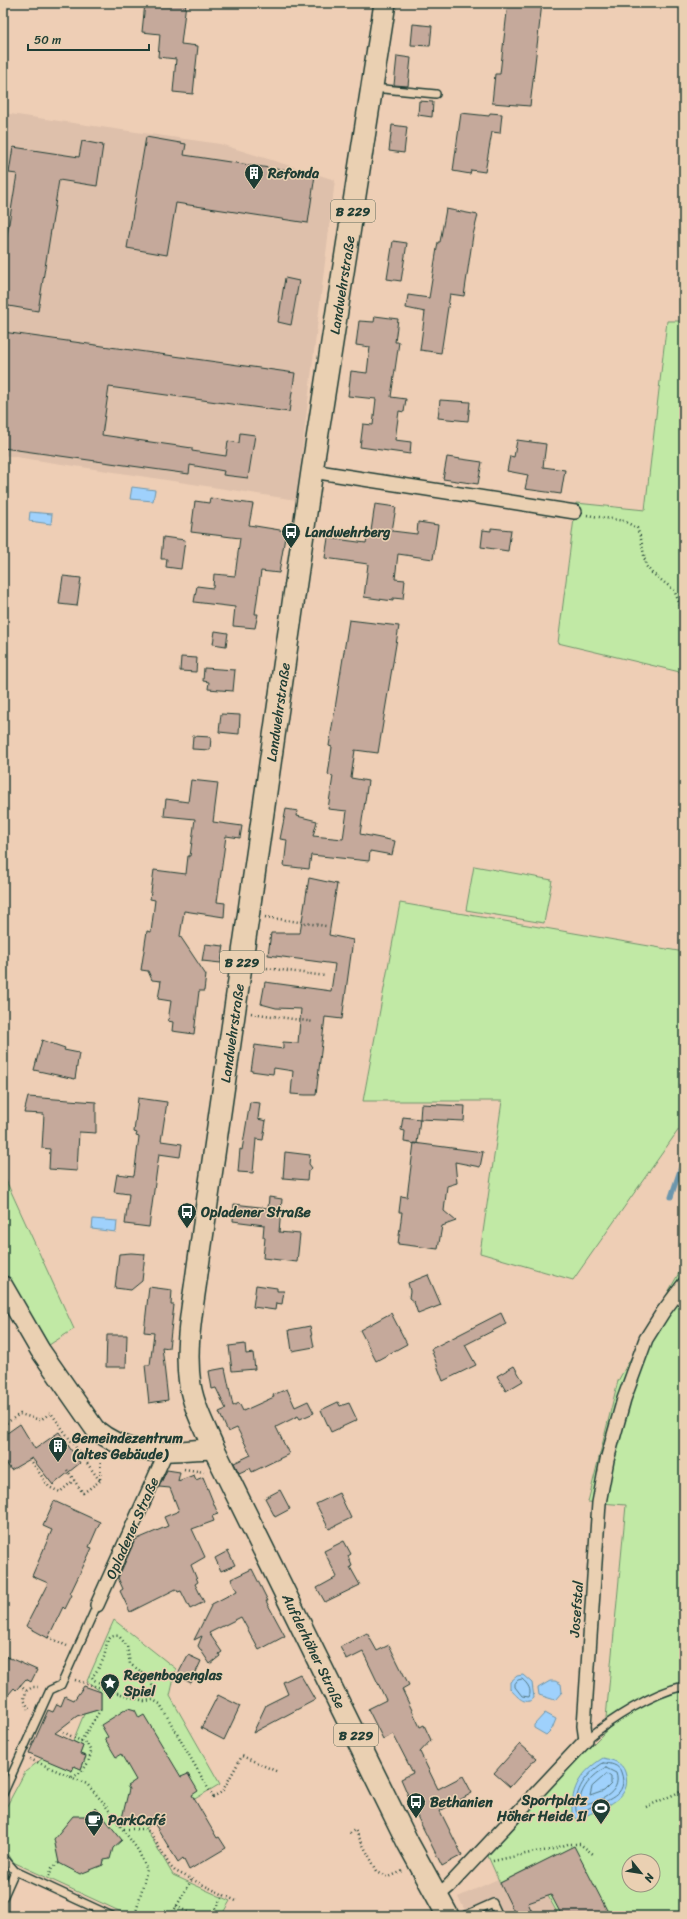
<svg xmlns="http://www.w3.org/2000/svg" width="687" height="1919" viewBox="0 0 687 1919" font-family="Sriracha,sans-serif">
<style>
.built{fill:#dec0ab}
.green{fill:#c1e9a5;stroke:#70936c;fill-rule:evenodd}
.water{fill:#9fd1fc;stroke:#6c96ac}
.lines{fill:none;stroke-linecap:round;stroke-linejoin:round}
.shore{stroke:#527884;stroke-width:1}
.stream{stroke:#6c96ac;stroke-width:5}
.building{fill:#c5a99b;stroke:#1f3d34}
.service-casing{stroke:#1f3d34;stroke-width:10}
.minor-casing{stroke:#1f3d34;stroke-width:16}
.secondary-casing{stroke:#1f3d34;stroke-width:22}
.primary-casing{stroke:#1f3d34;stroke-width:24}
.path{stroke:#1f3d34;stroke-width:2.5;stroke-dasharray:1 3;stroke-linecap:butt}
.service{stroke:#ead0b2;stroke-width:7}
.minor{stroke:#ead0b2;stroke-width:13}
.secondary{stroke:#ead0b2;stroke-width:19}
.primary{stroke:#ead0b2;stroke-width:21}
.labels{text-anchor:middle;stroke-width:3;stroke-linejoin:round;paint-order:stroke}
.shield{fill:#ead0b2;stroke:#5c695a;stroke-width:1}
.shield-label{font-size:13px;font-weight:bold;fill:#1f3d34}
.poi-label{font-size:14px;font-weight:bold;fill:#1f3d34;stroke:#ead0b2;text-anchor:start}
.street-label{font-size:14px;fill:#1f3d34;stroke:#ead0b2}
</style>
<rect width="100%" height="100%" fill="#eeceb5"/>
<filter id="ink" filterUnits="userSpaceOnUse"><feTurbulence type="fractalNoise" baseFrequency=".025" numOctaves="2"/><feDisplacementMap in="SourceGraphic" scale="8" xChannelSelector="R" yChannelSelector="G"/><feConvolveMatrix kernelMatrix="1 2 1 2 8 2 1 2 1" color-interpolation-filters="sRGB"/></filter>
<g filter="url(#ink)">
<path class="built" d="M3,113L220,144L335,180L296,500L3,455Z
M532,1867L559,1916H468L458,1897L498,1879L500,1883Z"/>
<path class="green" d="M667,321H684V673L558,643L576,503L645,510Z
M474,866L552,880L544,923L466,910Z
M400,903L684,952V1122L573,1280L480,1253L502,1101H363Z
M3,1174L74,1329L49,1345L21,1298L3,1310Z
M684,1264V1916H559L532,1867L500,1883L488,1856L568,1769L610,1727L606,1718L626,1505L588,1502L618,1381ZM629,1861H653V1885H629Z
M114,1620L176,1669L170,1696L220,1784L146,1828L173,1875L230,1901L221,1916H130L13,1862L3,1844V1813L25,1772L43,1758L72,1771L74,1766L81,1769L86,1757L80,1754L83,1746L73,1741L84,1714L101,1709V1692L87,1681Z"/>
<path class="water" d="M132,487L155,490L153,501L130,499Z
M30,512L52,514L51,524L29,521Z
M93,1219L117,1221L116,1232L92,1229Z
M523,1675L532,1683L534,1698C525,1707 517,1696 510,1689V1682L517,1676Z
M550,1681H555L561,1684L562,1692L555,1700L539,1695L538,1688Z
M545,1713L556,1719L552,1729L546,1735L534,1728V1725Z
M603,1758C612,1760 622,1762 625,1772C635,1802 597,1808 578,1820L572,1813C571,1787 581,1772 603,1758Z"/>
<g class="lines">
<path class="shore" d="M518,1680L522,1679C528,1684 532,1690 529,1697L522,1696L515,1687V1684Z
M603,1763C610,1763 619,1765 621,1772C630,1796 605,1801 589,1808C585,1810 582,1813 578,1814L576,1811C574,1790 586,1774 603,1763Z
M606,1768L616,1773C623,1793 597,1803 581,1806C576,1792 594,1773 606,1768Z
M607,1774L611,1777V1784L604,1791L590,1796L592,1787Z"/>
<path class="stream" d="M671,1197L684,1158"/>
</g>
<path class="building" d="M145,3H186L181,44L198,46L193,94L173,92L176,59L158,57L160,34L142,32Z
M508,3H542L530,106L492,103L495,74H500Z
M413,24L432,26L430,46L411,45Z
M397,56L411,58L408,86L394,85Z
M419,101L433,102L432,117L418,115Z
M461,113L489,116L490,113L502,114L500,133L492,132L485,172L471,170L470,174L453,171Z
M392,125L407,127L404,153L389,151Z
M146,137L186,144L184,155L315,175L308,223L176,203L167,255L127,248Z
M82,141L103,145L97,186L59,180L38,311L3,305V260L17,174L9,173L13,147L79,157Z
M446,209L478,215L473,235L464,296L450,294L441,353L420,350L425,312L406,308L408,295L429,298L438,242H440Z
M393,241L407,243L401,281L387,279Z
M285,278L299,281L291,325L278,322Z
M375,316L398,319L395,342H399L391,397L406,399L404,412L399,411L395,440L411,442L410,454L360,447L363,424L373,425L376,399L348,396L351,371L367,373L370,347L356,345L359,321L374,322Z
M3,332L295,373L289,412L109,387L102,435L192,448V451L226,456L228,441L239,443L240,433L255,435L248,478L223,475L224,471L190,465L189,474L3,448Z
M440,400L470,402L468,421L438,418Z
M517,440L546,444L543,467L565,470L561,494L525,489L528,475L507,471L510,456L514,457Z
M447,457L482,462L478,484L443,479Z
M210,498L253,504L249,525L286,531L279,573L261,571L255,614H258L255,628L233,626L235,607L194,602L197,586L213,588L214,574L235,576L240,538L191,532L195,501L209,503Z
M375,504L396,507L392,531L417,534L418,522L438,525L433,559L398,554L395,579L405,580L403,599L393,598V601L364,597L368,564L325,558L328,538L366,543L367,538H370Z
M491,528L511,530L508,551L481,547L483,530L491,531Z
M163,537L185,540L181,569L166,567L167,559H161Z
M63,576L81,578L77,606L59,604Z
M349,620L399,626L378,753L355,750L351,778L368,781L360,834L395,841L392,855L370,851L369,861L311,855L309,869L284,866L287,840L280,839L286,809L298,811L297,816L317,821L313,836L343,839L347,811L328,809L333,776L328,775L332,747L329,746Z
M215,631L228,633L226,646L213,644Z
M181,657L197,658L196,672L180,671Z
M204,668L235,670L233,691L208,689L209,682L203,681Z
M221,714L240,715L239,734L219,732Z
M193,736L211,737L210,750L192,749Z
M191,780L218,783L213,822L242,826L240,838L226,836L217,902L225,903L224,917L184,911L180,936L206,975L204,991H199L194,1034L172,1031L173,1022L168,1021L171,1001L158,999L161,981L152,980L148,971L141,970L147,931L151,932L155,900L150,899L154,870L186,874L188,856H190L195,819L164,816L166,799L188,802Z
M309,878L337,884L329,935L353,940L342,1019L325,1017L316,1095H305L291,1094L293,1071L274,1068L273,1074L251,1071L255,1045L283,1049V1042L298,1043L301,1009L276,1008L261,1004L265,982L331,991L335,964L268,955L271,933H300Z
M205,944L224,946L221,963L202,961Z
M42,1040L65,1048L64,1050L79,1053L75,1079L34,1070Z
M28,1097L96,1102V1133L79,1132L77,1171L49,1169L50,1149L42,1148L44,1114L24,1113Z
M138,1098L167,1102L161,1141L182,1144L180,1157L159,1154L149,1227L125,1224L129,1194L114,1192L117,1174L134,1176L139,1137L136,1136L137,1133L134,1132Z
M250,1102L260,1103L258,1119L266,1121L263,1140L256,1139L253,1173L238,1172L240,1149L242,1150Z
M421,1104L465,1106L464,1121L420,1119Z
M403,1117L420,1119L417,1144L404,1142L405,1131L401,1130Z
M414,1143L483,1152L480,1167L455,1162L457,1183L447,1186L444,1211L456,1221L442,1226L438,1249L398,1244L402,1212H399L401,1196L407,1197Z
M285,1152L310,1155L309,1164L312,1168L308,1171L307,1180L283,1178Z
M269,1197L282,1199L279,1232L300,1234L297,1262L263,1258L265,1238L263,1237L264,1225L233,1221L234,1204L268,1208Z
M131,1253L145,1254L142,1281L131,1290L115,1288L119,1254Z
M428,1275L441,1305L418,1314L414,1302L409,1298L410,1291L408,1283Z
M256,1285L277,1288V1291H284L282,1304L276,1303L275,1310L253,1307Z
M149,1287L172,1290L171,1305H174L169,1348L162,1347L168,1400L149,1403L145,1365H150L154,1333L144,1332Z
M391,1313L407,1344L376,1361L360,1330Z
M501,1313L506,1324L465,1345L476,1365L443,1381L431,1349Z
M310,1326L314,1347L292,1351L289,1330Z
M107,1335H127L126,1367H106Z
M245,1344L246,1354L253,1353L255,1369L232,1371L229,1346Z
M514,1366L523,1381L506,1391L497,1376Z
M225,1368L233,1406L239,1403L243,1411L274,1397L273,1395L287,1389L295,1407L308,1401L314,1413L300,1419L298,1416L276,1427L289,1454L252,1472L250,1468L239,1473L234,1463L251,1455L237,1428L228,1432L219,1412L226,1409L216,1388L212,1389L209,1371Z
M338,1402L340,1406L349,1403L357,1420L331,1432L321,1410Z
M20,1424L35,1449L59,1432L80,1463L53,1485L32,1458L11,1470L3,1458V1436Z
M167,1470L180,1472L178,1481L194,1475L196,1480L203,1477L218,1514L212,1516L214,1521L192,1529L205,1557L191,1565L198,1582L195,1584L204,1602L190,1609L181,1591L178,1592L176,1589L130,1612L120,1591L123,1589L118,1578L135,1540L168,1526L164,1517L179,1511L170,1488L159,1487Z
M280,1490L290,1509L275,1517L265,1498Z
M339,1493L351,1518L329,1529L316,1504Z
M54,1501L100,1522L89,1547L92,1548L70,1594L72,1595L65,1609L63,1607L48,1638L26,1626L48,1583L32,1576L52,1530L43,1526Z
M344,1541L351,1554L348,1556L352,1566L350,1567L360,1585L325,1602L317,1588L337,1577L324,1551Z
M228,1551L235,1565L221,1571L215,1558Z
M252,1569L268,1601H266L285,1636L259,1650L241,1617L209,1633L222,1652L219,1654L220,1656L210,1664L198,1646L202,1636L194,1640L212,1604L237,1591L231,1579Z
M367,1633L377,1651L389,1645L409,1685L402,1689L420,1727L424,1725L431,1740L420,1752L438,1789L463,1776L472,1793L440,1811L462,1855L442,1866L418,1818L401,1779L413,1773L393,1734L383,1739L368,1709L386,1700L363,1652L347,1660L340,1647Z
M3,1655L37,1670L31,1682L26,1679L16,1690L14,1688L3,1701Z
M188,1655L201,1661L191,1683L177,1676Z
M300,1674L315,1700L253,1733L266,1705L288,1694L283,1682Z
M84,1686L101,1692V1709L77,1716L55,1733L83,1746L80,1754L86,1756L81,1769L74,1766L72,1771L29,1753L48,1710L53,1712L57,1704L61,1706L65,1696L74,1700Z
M218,1695L240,1706L224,1740L201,1728Z
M128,1708L135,1710L139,1718L144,1715L181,1777L188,1774L198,1791L192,1795L217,1838L219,1837L226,1848L189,1870L183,1858L178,1862L151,1818L142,1823L122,1818L129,1789L127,1786L136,1780L121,1754L116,1757L105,1739L108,1737L101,1725Z
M520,1744L536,1758L510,1787L494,1773Z
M96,1808L122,1840L113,1848L110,1859L104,1860L103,1865L80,1874L59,1863L54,1839L73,1816H86Z
M574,1846L610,1916H562L551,1895L528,1903L534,1916H516L500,1883Z"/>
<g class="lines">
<g class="service-casing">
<path id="service" d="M373,88L436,94
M586,1740C611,1719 652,1693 684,1686
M3,1794L50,1690L61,1685L97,1605
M3,1857L15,1871L112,1916
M3,1898L15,1871
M464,1916L493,1903L499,1916"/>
</g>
<g class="minor-casing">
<path id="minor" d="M312,471L575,512
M97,1605L166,1452
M437,1896L449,1886L586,1740L584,1726L599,1503L607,1460L624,1399L646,1339L663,1312L684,1284"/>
</g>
<g class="secondary-casing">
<path id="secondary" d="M3,1286L40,1350L95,1429C134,1461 167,1450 214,1449"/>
</g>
<g class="primary-casing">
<path id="primary" d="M385,3L312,471L198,1266C193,1305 184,1346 190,1385C194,1408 205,1428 214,1449L408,1843L448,1916"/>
</g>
<path class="path" d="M587,515L624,521L637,528L641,539L646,566L652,573L674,590L684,615
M265,917L326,926
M259,967L325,976
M251,1013L314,1022
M3,1425L20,1414L40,1420L51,1413L100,1481L101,1453
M30,1459L49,1487L60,1492L74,1480
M184,1469L204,1472
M67,1470L83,1493L100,1481
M48,1637L67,1646
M75,1680L144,1701L153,1700L160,1704L213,1797L222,1792L242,1756L278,1772
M20,1685L26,1691
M107,1690L106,1686L94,1680L92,1677C97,1671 101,1665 104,1657C107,1649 104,1634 119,1636L127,1646L130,1664C144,1674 156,1679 153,1700
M29,1709L24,1700L26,1691L33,1687H38
M63,1732L87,1744L91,1752C89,1764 83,1773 72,1777
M81,1741L101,1709
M30,1759L87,1784L102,1801L138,1850L147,1870L135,1916
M646,1807L684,1790
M124,1829H144L150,1832L170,1866L175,1871L236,1901
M349,1833L355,1830L377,1871L389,1877L403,1871
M493,1861L535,1852L550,1850L568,1844H580L593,1854
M49,1876L52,1868L59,1863
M176,1906L195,1916
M171,1916L192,1879
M211,1916L223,1895"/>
<use href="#service" class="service"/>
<use href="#minor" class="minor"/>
<use href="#secondary" class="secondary"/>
<use href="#primary" class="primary"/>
</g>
</g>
<defs>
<g id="building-pin" transform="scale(1)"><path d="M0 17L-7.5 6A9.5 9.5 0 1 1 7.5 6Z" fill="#1f3d34" stroke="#ead0b2"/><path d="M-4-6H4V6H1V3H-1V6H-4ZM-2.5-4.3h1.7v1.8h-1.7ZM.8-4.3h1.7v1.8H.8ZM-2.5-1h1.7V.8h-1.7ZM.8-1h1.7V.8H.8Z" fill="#fff"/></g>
<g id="bus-pin" transform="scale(1)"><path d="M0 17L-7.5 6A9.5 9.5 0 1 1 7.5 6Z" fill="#1f3d34" stroke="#ead0b2"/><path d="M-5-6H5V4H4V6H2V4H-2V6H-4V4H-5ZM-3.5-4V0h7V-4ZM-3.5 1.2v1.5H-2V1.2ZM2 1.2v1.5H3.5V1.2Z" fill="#fff"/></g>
<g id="sight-pin" transform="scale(1)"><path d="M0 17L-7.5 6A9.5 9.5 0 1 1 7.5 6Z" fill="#1f3d34" stroke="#ead0b2"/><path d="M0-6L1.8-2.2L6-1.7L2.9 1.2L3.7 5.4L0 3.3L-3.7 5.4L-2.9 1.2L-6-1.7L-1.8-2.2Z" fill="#fff"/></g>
<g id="stadium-pin" transform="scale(1)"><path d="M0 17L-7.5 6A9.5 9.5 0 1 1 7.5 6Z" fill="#1f3d34" stroke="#ead0b2"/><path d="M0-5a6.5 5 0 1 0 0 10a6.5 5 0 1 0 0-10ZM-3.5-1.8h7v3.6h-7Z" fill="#fff"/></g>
<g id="cafe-pin" transform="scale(1)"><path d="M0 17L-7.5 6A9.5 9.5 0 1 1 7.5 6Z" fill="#1f3d34" stroke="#ead0b2"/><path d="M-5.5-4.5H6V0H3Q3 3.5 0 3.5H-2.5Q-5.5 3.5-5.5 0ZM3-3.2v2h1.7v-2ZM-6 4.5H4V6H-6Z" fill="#fff"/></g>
</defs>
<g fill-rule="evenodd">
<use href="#building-pin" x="254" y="173"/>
<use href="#bus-pin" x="291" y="532"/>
<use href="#bus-pin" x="187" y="1212"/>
<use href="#building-pin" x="58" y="1446"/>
<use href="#sight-pin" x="110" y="1683"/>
<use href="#bus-pin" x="416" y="1802"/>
<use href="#stadium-pin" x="601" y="1808"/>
<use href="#cafe-pin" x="94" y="1820"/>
</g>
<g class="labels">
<g class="shield">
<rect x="331" y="200" width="44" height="22" rx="3"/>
<rect x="220" y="951" width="44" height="22" rx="3"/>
<rect x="334" y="1724" width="44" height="22" rx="3"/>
</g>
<g class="shield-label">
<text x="353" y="216">B 229</text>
<text x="242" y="967">B 229</text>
<text x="356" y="1740">B 229</text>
</g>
<g class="poi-label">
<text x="268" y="178">Refonda</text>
<text x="305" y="537">Landwehrberg</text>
<text x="201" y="1217">Opladener Straße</text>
<text x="72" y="1443">Gemeindezentrum<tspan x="72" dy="16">(altes Gebäude)</tspan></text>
<text x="124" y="1680">Regenbogenglas<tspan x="124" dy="16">Spiel</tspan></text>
<text x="587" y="1805" text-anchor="end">Sportplatz<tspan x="587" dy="16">Höher Heide II</tspan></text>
<text x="430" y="1807">Bethanien</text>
<text x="108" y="1825">ParkCafé</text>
</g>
<g class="street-label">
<text transform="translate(342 285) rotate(-81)" y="5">Landwehrstraße</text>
<text transform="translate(278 712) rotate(-82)" y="5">Landwehrstraße</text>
<text transform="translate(232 1033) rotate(-82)" y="5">Landwehrstraße</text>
<text transform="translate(132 1528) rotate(-66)" y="5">Opladener Straße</text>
<text transform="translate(576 1609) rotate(-86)" y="5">Josefstal</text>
<text transform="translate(314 1651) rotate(64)" y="5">Aufderhöher Straße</text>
</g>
</g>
<rect width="687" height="1919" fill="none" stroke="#ead0b2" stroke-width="16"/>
<rect x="8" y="8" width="671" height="1903" fill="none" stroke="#1f3d34" stroke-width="1.5" filter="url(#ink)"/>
<g transform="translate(641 1873) rotate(120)"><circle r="19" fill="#ead0b2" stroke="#999580"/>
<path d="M0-3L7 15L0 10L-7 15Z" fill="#1f3d34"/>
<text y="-6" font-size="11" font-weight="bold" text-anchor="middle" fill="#1f3d34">N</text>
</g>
<path d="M28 44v6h121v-6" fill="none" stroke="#1f3d34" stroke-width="2"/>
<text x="34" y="44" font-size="12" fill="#1f3d34" stroke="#ead0b2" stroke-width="3" paint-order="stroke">50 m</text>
</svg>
